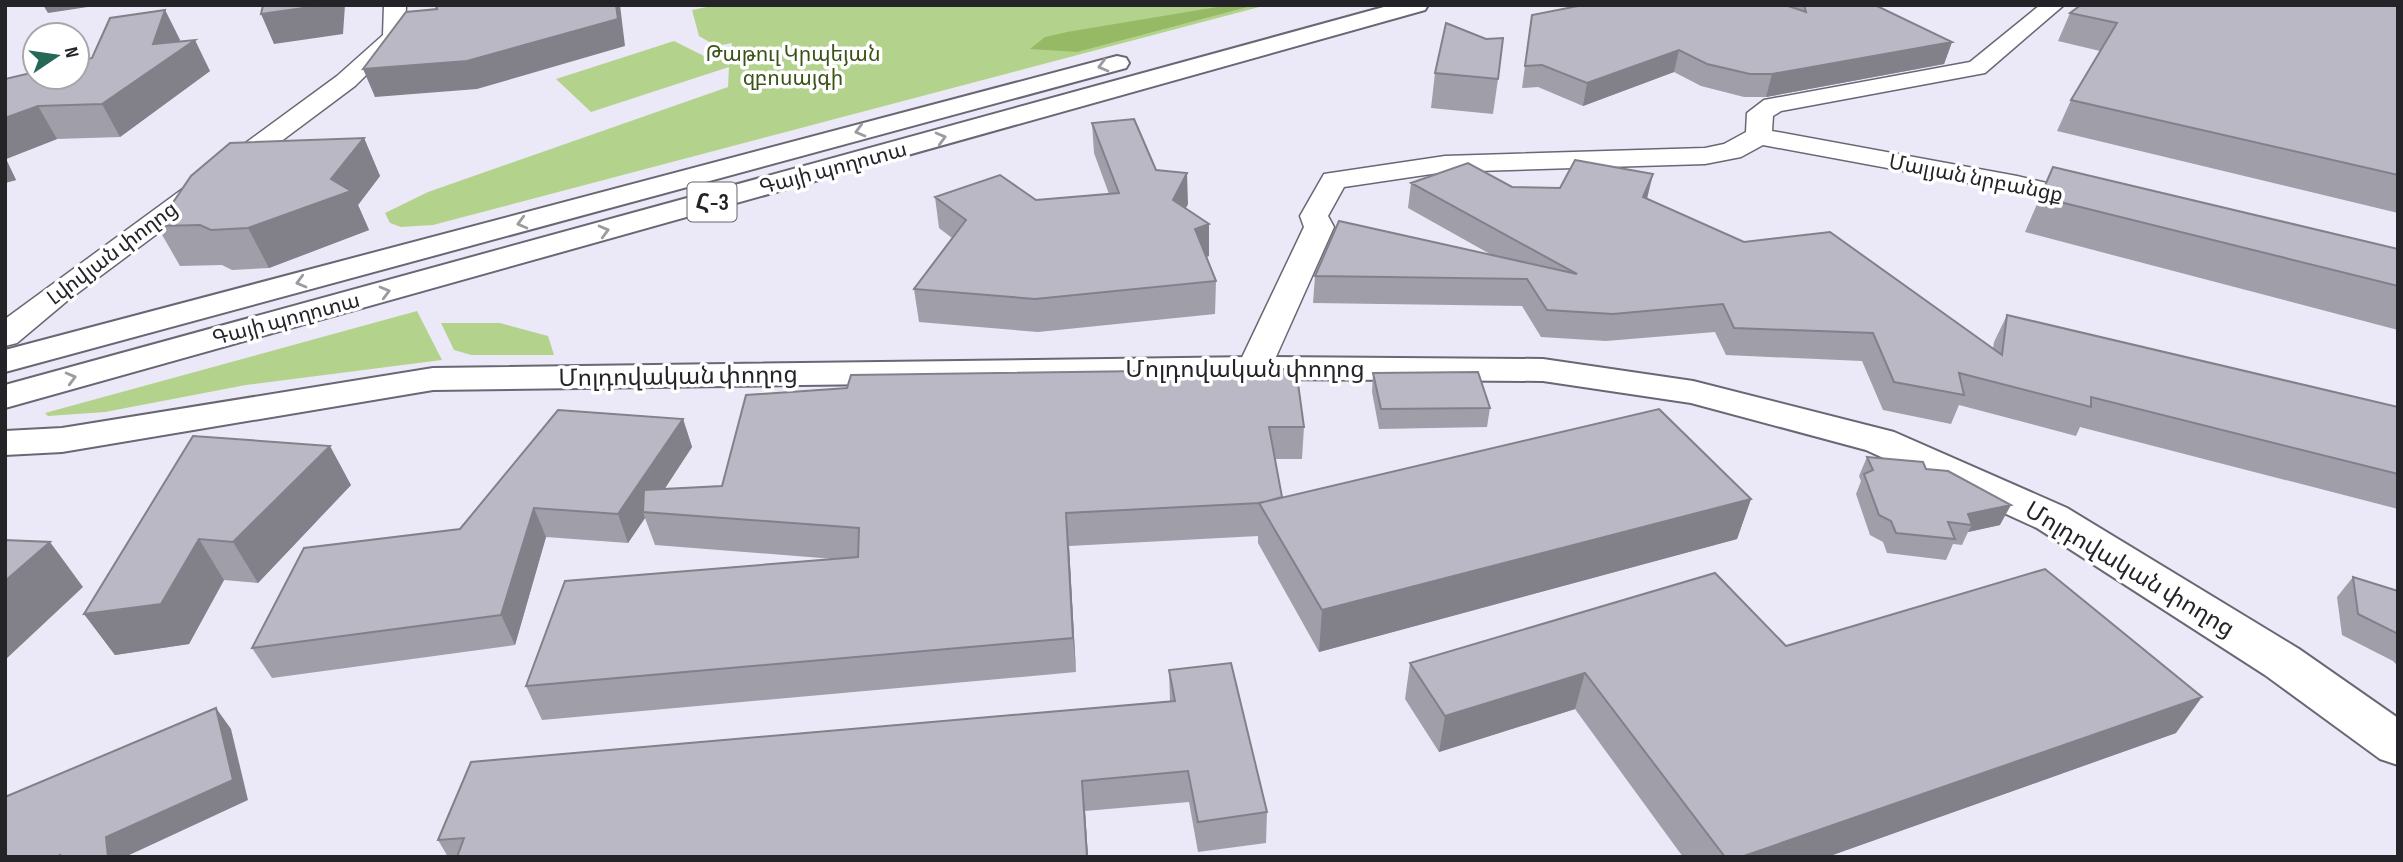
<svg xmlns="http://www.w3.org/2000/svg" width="2403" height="862" viewBox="0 0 2403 862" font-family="'Sofia Sans Condensed','Noto Sans Armenian',sans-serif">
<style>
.green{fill:#b3d38d}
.forest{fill:#95b965}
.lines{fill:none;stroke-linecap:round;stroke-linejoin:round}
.street-casing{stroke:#696773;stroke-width:3}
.secondary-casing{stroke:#696773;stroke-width:4}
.primary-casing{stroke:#696773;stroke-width:4}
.street{fill:#fff;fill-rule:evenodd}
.secondary{fill:#fff;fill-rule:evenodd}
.primary{fill:#fff;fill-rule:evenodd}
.wall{fill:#a09ea9}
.shaded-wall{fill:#82818a}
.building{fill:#bab8c5;stroke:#82818a;stroke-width:2}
.oneway{stroke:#9c9c9e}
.labels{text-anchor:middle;stroke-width:7;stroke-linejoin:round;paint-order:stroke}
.far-park-label{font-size:21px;fill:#3c5317;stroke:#fff}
.far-street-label{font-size:21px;fill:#242328;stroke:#fff}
.shield{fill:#fff;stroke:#666568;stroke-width:2}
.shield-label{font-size:23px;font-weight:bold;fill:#242328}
.street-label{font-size:24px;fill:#242328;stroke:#fff}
</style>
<rect width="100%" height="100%" fill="#ebe9f7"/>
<path class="green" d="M716,5H1267L433,225L401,227L390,223L385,213L428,192L728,87L729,67L591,112L556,79L674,41L708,58L731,53L732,43L716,46L699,36L692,10Z
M417,311L442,360L246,385L105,412L48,416L45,413Z
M441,323H500L548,336L554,355H471L454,350Z"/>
<path class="forest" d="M1229,5H1255L1077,52L1030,49L1045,37L1067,32Z"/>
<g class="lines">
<g class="street-casing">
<path id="street" d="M384,5H406L405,37L355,86L67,301L17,343L5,346V319L337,76L383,35Z
M2040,5H2064L1985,73L1781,111L1773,116L1772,131L2017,176L2102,196L2106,202L2102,208L2092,211L2017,192L1763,145L1741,157L1705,164L1445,172L1344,187L1328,216L1334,227L1271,368L1266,375L1254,378L1242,375L1237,368L1304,227L1300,216L1324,174L1445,156L1705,148L1724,144L1746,132L1747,113L1764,100L1970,62Z"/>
</g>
<g class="secondary-casing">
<path id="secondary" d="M1254,357L1543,359L1693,381L1894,432L2067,508L2299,649L2398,718V765L2380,759L2265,675L2037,528L1866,450L1691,403L1543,381L1254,379L433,390L62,452L5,455V431L62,428L433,368Z"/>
</g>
<g class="primary-casing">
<path id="primary" d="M1391,5H1428L1425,10L5,408V385Z
M1117,56L1126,58L1129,63L1126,68L5,372V350Z"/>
</g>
<use href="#street" class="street"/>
<use href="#secondary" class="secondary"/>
<use href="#primary" class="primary"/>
</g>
<path class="wall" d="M1790,5H1875L1952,42L1944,64L1766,97H1744L1701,86L1674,72L1583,106L1538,87L1522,88L1532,15L1791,7Z
M2398,5V213L2057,131L2071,100L2100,51L2058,41L2070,13Z
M165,10L180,40L179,42L210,71L120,137L57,139L6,159L16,180L5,183V79L92,58Z
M1435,73L1498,79L1493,114L1431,108Z
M1092,123L1156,170L1188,204L1185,208L1209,256L1206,257L1216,281L1215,314L1038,332L919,322L914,289L952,238L939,228L935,197L1036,200L1109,194L1094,153Z
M364,138L380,176L358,205L369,230L269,268L232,270L222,265L180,266L157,226Z
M2053,167L2398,249V330L2025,232Z
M1411,183L1512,187L1647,199L1744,242L1993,348L1994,342L2007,315L2398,407V509L2080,427L2076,436L1959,405L1951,424L1883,410L1862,361L1726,355L1715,332L1606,341L1541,337L1522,306L1313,303L1315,276L1490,254L1408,208Z
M1373,373L1490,408L1487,427L1379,429L1372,392Z
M746,395L1304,427L1302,459H1275L1282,497L1751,499L1737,539L1319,652L1258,543V536L1069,546L1076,672L542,720L526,686L834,559L655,545L645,518L628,543L546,537L515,645L272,678L252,648L460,529L683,419L692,447L664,489L722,486Z
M193,436L351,485L258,583L224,580L189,644L115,655L84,614Z
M1867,457L2000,525L1968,532L1962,545L1953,544L1946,560L1887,553L1883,542L1870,535L1856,494L1861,481L1859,476Z
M2353,577L2398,591V666L2393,661L2342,635L2337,597Z
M1786,646L2176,733L1827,857H1683L1575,709L1439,752L1405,699L1410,663Z
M1169,670L1267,812L1266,843L1198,852L1189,802L1085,811L1088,857H448L438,840L1170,701Z"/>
<path class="shaded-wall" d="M43,5H101L48,13Z
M325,5H345L343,34L274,44L261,14Z
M616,5H620L625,46L477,89L375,97L363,69Z
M165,10L180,40L175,53L195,40L210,71L120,137L102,104L153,44Z
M1952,42L1944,64L1766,97L1772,74Z
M1679,50L1674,72L1583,106L1587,83Z
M38,106L57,139L6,159L16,180L5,183V118Z
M364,138L380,176L358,205L369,230L269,268L248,228L331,179Z
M1187,173L1188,204L1174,232L1173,200Z
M1653,174L1647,199L1643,197Z
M1209,224V256L1195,261V229Z
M683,419L692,447L649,513L643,512L645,518L628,543L618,514Z
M330,446L351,485L258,583L233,542Z
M1751,499L1737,539L1319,652L1322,610Z
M2011,505L2000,525L1968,532L1972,525L1968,514Z
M534,508L546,537L515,645L501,615Z
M1066,513L1069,546L1076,672L1073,638Z
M199,539L224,580L189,644L115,655L84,614Z
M50,542L83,587L5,660V581Z
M1585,673L1575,709L1439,752L1445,716Z
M2202,697L2176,733L1827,857H1741Z
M216,708L231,729L248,800L125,857H108L106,837Z
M1082,781L1085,811L1088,857H1087Z"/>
<path class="building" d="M263,5H325L261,14Z
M436,5H616L618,19L467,61L363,69L406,12L437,9Z
M1583,5H1785L1806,12L1804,5H1875L1952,42L1772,74H1750L1707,64L1679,50L1587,83L1542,65L1525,66L1532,15Z
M2081,5H2398V175L2071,100L2117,23L2070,13Z
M165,10L153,44L195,40L102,104L38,106L5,118V79L35,72V77H77V62L92,58L110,18Z
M1446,23L1486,39L1503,38L1498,79L1435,73Z
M1134,119L1156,170L1187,173L1173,200L1209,224L1195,229L1216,281L1035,299L914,289L966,220L935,197L1000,175L1036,200L1119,193L1092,123Z
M364,138L331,179L351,191L248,228L211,230L200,225L157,226L191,176L230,143Z
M1575,160L1653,174L1643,197L1744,242L1830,232L2002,355L2007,315L2398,407V474L2091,397V407L1959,373L1964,395L1894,382L1873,333L1734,328L1723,304L1613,314L1547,310L1527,279L1315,276L1339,221L1577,274L1411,183L1468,163L1512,187L1560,188Z
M2053,167L2398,249V286L2040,197Z
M1296,369L1304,427H1269L1282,497L1260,503L1066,513L1073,638L526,686L565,581L858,557L859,528L643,512L644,490L722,486L746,395L847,388L851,375Z
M1478,372L1490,408L1381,409L1373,373Z
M1659,409L1751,499L1322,610L1259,503Z
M558,410L683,419L618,514L534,508L501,615L252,648L304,548L460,529Z
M193,436L330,446L233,542L199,539L161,604L84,614Z
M1867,457L1923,462L1926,469L1948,471L2011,505L1968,514L1972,525L1948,522L1955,539L1896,533L1891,521L1879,515L1864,474L1873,470Z
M5,540L50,542L5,581Z
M2045,569L2202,697L1741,857H1725L1585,673L1445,716L1410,663L1715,573L1786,646Z
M2353,577L2398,591V634L2358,614Z
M1231,663L1267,812L1198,822L1188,771L1082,781L1087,857H457L464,838L438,840L471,762L1175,701L1169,670Z
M216,708L233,780L106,837L108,857H61L60,855L57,857H5V797Z"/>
<defs><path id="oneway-chevron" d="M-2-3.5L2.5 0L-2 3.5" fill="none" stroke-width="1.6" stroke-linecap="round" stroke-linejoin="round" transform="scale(1.75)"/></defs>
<g class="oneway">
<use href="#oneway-chevron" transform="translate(1103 66) rotate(165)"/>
<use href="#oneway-chevron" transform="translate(860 131) rotate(165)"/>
<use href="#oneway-chevron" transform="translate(941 138) rotate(-15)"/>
<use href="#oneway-chevron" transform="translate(522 223) rotate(165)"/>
<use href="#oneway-chevron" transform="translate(604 231) rotate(-15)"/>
<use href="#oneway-chevron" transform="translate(301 282) rotate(165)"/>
<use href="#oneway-chevron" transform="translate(385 292) rotate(-15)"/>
<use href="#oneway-chevron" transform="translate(71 378) rotate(-15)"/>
</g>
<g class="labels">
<g class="far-park-label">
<text x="793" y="61">Թաթուլ Կրպեյան<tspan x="793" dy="24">զբոսայգի</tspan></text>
</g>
<g class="far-street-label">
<text transform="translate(833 168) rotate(-15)" y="7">Գայի պողոտա</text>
<text transform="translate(1976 178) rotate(11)" y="7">Մալյան նրբանցք</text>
<text transform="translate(112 253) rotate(-37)" y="7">Լվովյան փողոց</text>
<text transform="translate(286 319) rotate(-15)" y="7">Գայի պողոտա</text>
</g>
<rect class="shield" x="687.5" y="182.5" width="49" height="39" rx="5"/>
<g class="shield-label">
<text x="712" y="210">Հ-3</text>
</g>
<g class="street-label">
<text x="1245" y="377">Մոլդովական փողոց</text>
<text transform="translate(678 376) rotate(-1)" y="8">Մոլդովական փողոց</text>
<text transform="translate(2130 569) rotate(31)" y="8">Մոլդովական փողոց</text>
</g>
</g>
<rect width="2403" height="862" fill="none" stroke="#242328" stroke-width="14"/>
<g transform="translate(56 56) rotate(77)"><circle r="33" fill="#ffffff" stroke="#a7a7a9" stroke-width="2"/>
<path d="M0-5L12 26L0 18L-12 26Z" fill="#266857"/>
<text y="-10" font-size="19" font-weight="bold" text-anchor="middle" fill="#242328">N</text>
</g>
</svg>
